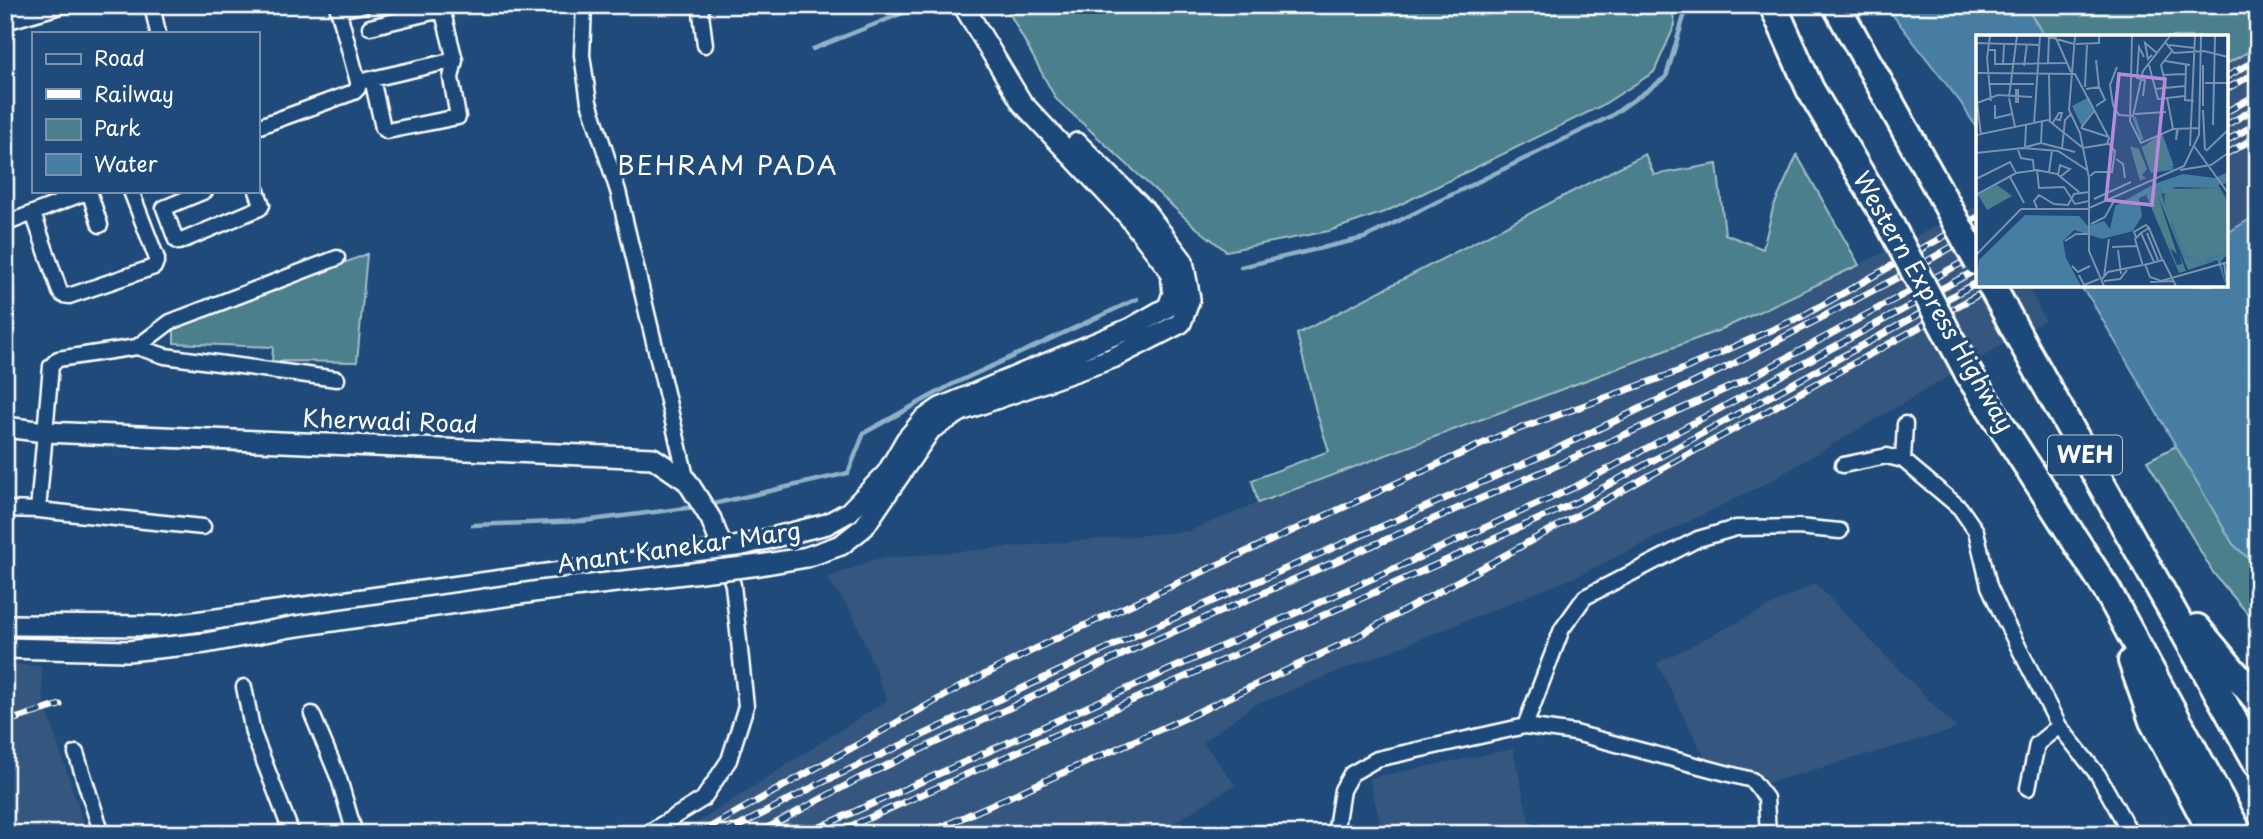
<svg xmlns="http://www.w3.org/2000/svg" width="2263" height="839" viewBox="0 0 2263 839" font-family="'Playpen Sans',sans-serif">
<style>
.built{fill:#35577e}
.green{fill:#4c7f8b;stroke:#a6bfc5;stroke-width:2}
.water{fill:#467da2;stroke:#90b1c7;stroke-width:2}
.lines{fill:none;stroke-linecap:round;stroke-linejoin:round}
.stream{stroke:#90b1c7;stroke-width:4.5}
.street-casing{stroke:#fff;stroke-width:19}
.secondary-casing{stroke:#fff;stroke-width:24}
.highway-casing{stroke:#fff;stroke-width:32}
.street{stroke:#1f4a7a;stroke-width:14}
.secondary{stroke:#1f4a7a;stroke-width:19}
.highway{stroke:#1f4a7a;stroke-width:26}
.rail-casing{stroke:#fff;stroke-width:7}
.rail{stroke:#1f4a7a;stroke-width:4.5;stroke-dasharray:13;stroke-linecap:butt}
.secondary-bridge-casing{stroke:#fff;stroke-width:24;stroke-linecap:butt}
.highway-bridge-casing{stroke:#fff;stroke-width:32;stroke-linecap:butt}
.secondary-bridge{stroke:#1f4a7a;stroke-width:19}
.highway-bridge{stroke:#1f4a7a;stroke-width:26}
.labels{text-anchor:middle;stroke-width:7;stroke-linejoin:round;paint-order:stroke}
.shield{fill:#1f4a7a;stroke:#bcc9d7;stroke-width:2}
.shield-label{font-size:23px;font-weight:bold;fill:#fff}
.street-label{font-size:24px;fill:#fff;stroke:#1f4a7a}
.neighbourhood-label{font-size:26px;letter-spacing:2px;fill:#fff;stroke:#1f4a7a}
.inset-river{fill:none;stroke:#467da2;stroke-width:3.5}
.inset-road{fill:none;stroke:#7992af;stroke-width:2}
.view{fill:#b68bdc;fill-opacity:0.15;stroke:#b68bdc;stroke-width:3.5}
.inset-edge{fill:none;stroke:#fff;stroke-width:3.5}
</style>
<rect width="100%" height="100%" fill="#1f4a7a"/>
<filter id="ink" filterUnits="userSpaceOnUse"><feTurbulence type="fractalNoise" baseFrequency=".0143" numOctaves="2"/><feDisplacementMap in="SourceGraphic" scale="14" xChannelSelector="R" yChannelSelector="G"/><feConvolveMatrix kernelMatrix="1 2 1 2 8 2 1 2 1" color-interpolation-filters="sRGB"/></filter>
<g filter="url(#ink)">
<path class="built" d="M2258,47V214L2226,234V64Z
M1978,205V285H2027L2045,320L1767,483L1578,576L1252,706L1203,742L1235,785L1175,822L1183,834H680L887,700L854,616L827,578L876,559L1189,531L1258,503L1720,330L1859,265Z
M1815,583L1957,729L1768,783L1708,764L1657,663Z
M5,664L41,666L43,698L87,834H5Z
M1513,749L1532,834H1383L1369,778Z"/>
<path class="green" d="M1005,5H1671L1675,25L1654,72L1601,106L1387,211L1329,231L1226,251L1193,225L1056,99Z
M2025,5H2258V47L2226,64V37H2045Z
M1645,154L1654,175L1717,164L1725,234L1763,249L1773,208L1797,155L1859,265L1720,330L1258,503L1252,480L1329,451L1316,411L1297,334Z
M367,254L357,362L272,361L273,347L174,343V329Z
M2176,446L2233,544L2258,567V626L2214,574L2147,461Z"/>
<path class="water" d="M1889,5H2025L2045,37H1978V130L1961,103L1892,14Z
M2258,214V421L2251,428L2258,438V567L2233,544L2091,300L2079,285H2226V234Z"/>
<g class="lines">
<path class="stream" d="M813,49L923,5
M1241,267L1364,238L1611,116L1666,77L1685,13L1681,5
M713,504L848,473L864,433L951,385L1137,299
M473,525L583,521L695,507"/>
<g class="street-casing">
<path id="street" d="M152,5L158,33
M584,5L582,55L589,102L618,191L687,481
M700,5L705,45
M338,10L364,5
M5,22L64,5
M370,27L437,11L443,13L455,60L451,78L458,117L387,131L383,128L372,79
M363,81L455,60
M257,127L354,92L358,88V82L337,5
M205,191L164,208L176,240L179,242L260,208L262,205L257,191
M33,213L60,292L63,295L69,296L154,267L157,259L131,191
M5,224L89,191L100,225
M137,347L170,322L337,258
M1905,424L1903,460L1960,508L1976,531L1989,586L2003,617L2059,726L2098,775L2131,834
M1843,465L1887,456L1903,460
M5,509L38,510L51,366L58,359L137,347L165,356L337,379
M38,510L203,527
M244,687L253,733L292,834
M312,714L339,779L355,834
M1525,726L1562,629L1585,597L1698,539L1736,528L1798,527L1840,531
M76,753L102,834
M2028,788L2037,744L2059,726
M646,834L703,799L729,760L746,706L733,585L726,562
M1335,834L1342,790L1351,774L1377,759L1525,726L1575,733L1752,780L1766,798L1768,834"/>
</g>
<g class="secondary-casing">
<path id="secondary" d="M5,427L45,432L653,458L687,481L711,519L723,550
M841,545L864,527L931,429L961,411L1113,358L1181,323L1190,299L1183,261L1145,211L1077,143
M5,625L165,626L723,550L827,524L849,512L887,473L906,440L923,420L940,408L1131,328L1168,307L1173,293L1171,272L1128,216L1022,103L963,5"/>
</g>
<g class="highway-casing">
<path id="highway" d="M1773,5L1810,89L1887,219
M1836,5L1937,187
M2022,342L2258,764
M1971,378L2107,590L2239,834
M2197,628L2258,701
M2132,661L2153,721L2213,834"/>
</g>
<use href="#street" class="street"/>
<use href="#secondary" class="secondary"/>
<use href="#highway" class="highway"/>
<g class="rail-casing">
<path id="rail" d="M2226,77L2258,59
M2226,89L2258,72
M2226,112L2258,94
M2226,125L2258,107
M2226,141L2258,123
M2226,154L2258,136
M5,722L60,705
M698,834L964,685L1051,641L1502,435L1677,372L1801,317L1978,217
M724,834L823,782L1138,634L1546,454L1731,365L1910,271L1978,232
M756,834L858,779L1143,645L1551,468L1750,378L1978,254
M805,834L1573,488L1978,269
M833,834L1577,502L1978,282
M926,834L1183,719L1347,642L1996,285"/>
</g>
<use href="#rail" class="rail"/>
<g class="secondary-bridge-casing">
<path id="secondary-bridge" d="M5,648L128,651L206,643L291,627L540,591L760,565L807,557L841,545"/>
</g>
<g class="highway-bridge-casing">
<path id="highway-bridge" d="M1937,187L1978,262
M1887,219L1971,378
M1991,285L2022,342"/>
</g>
<use href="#secondary-bridge" class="secondary-bridge"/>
<use href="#highway-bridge" class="highway-bridge"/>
</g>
</g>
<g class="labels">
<rect class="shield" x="2048" y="435.5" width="74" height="39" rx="5"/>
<g class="shield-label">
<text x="2085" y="463">WEH</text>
</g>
<g class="street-label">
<text transform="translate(1933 302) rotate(60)" y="8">Western Express Highway</text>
<text transform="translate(390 422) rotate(2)" y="8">Kherwadi Road</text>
<text transform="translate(679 548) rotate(-8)" y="8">Anant Kanekar Marg</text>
</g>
<g class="neighbourhood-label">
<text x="728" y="175">BEHRAM PADA</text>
</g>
</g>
<g transform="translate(1976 35)">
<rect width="252" height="252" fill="#1f4a7a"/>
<path d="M184,99L195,131L178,137L168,111ZM154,111L163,114L171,134L166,140L170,143L164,146ZM21,150L36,161L11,175L2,160ZM240,153L252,166V219L224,225L210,221L194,184L208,222L221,228L242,225L212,235L181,158L201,219L194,213L201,230L206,229L203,218L210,236L203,238L170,160L184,154L189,171L188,154Z" fill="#4c7f8b"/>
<path d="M113,62L118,74L106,92L96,71ZM252,137V148L242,150L252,166L240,153L200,152L186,159L210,221L224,225L252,219L245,226L250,251L241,225L221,228L208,222L184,154L163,163L166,181L157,196L126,204L98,195L87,206L90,223L105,251H0L3,225L49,180L103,181L112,191L128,186L134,194L139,171L178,149L207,139L239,143Z" fill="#467da2"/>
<path class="inset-river" d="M158,82L166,105M185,100L196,131M167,111L176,136L197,133"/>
<path class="inset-road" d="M14,1L11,23L15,66M70,1L98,9M79,1L95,37M99,1L93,75L104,98L113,143V216L128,251M156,1L154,86L165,108L197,94L224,93M189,7L198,18L228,16L252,22M0,8L63,10M100,9L123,8V1M193,10L219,13M13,15H19V29L90,28M176,20L172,24L169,8L181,18M189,26L214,30M72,28L73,1M27,30L28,9M173,30L182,64L209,61M210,30L209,65L218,66M48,31L51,9M141,32L134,50L137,70L143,80L157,81L167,36L194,1M0,38L99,39L133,103L131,109L107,113L72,85L0,100M73,39L74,87M187,40L209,39M229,48H252M13,49H58M109,52L111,9M190,52L185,30L196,16M110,54L123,52L120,25M179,54L209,51M40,55H42V67H40ZM0,58L5,100M167,61L169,45L161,43L163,12L168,22M33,62L41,1M191,62L197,94M33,63L39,92M1,68L22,60L56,62M19,70V83L36,79M120,71L129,65L123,52M227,71V30M227,75L229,115M159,79L190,77M58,89L64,1M76,89L83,78H86L84,85L79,84M237,90L239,1M105,93L133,102M105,93L118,76M201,94L200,105L202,94M65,108L66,86M214,111L219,1M218,111L252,158M49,112L50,90M50,112L65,108L99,117M86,114L89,85L95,79M42,115L45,123L57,125L58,136M230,116L252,95M0,118L47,113L82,116L111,135M140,124L147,129L149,143M61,135L81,139L103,157M204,135L235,130L252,118M73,137L76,115M82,140L84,130L94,134L84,142M114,141L119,137H136L139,116L132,108M34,142L48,168M0,144L34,127L40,138M0,160L40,138L61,135L63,153L88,152L99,169L113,166M118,164L155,147M61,173L58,166L63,160L78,169L92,170L98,159L113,157M115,189L129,182L139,164M165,198L173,193L186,224M171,198L182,225M160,202L158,197L170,190L173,193M89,206L100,199H113M136,212L161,211M142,215L145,239M0,220L45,174H111L208,131L223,100L225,1M248,227L251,251M169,229L174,242L185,246L252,227M168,230L187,225L200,251M96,231L102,237L114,231M167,231L159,204L165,198L178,227M103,240L108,250L123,244M128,242L133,204M126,244L132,237L167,230M128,246L144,244L151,235M174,247L197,246"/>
<path class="view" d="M143,39L189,44L176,170L130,165Z"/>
<rect width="252" height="252" class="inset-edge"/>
</g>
<rect width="2263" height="839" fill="none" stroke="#1f4a7a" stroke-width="28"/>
<rect x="14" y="14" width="2235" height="811" fill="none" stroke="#fff" stroke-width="2.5" filter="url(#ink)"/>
<rect x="32" y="32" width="228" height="161" fill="#1f4a7a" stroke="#7992af" stroke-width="2"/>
<rect x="46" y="54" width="35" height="10" fill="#1f4a7a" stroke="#7992af" stroke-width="2"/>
<text x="94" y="66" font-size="21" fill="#ffffff">Road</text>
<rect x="46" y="89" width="35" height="10" fill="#ffffff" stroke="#7992af" stroke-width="2"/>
<text x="94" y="102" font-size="21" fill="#ffffff">Railway</text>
<rect x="46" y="119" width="35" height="21" fill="#4c7f8b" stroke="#7992af" stroke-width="2"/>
<text x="94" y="136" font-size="21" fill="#ffffff">Park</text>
<rect x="46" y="154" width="35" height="21" fill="#467da2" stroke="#7992af" stroke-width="2"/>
<text x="94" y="172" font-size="21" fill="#ffffff">Water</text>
</svg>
